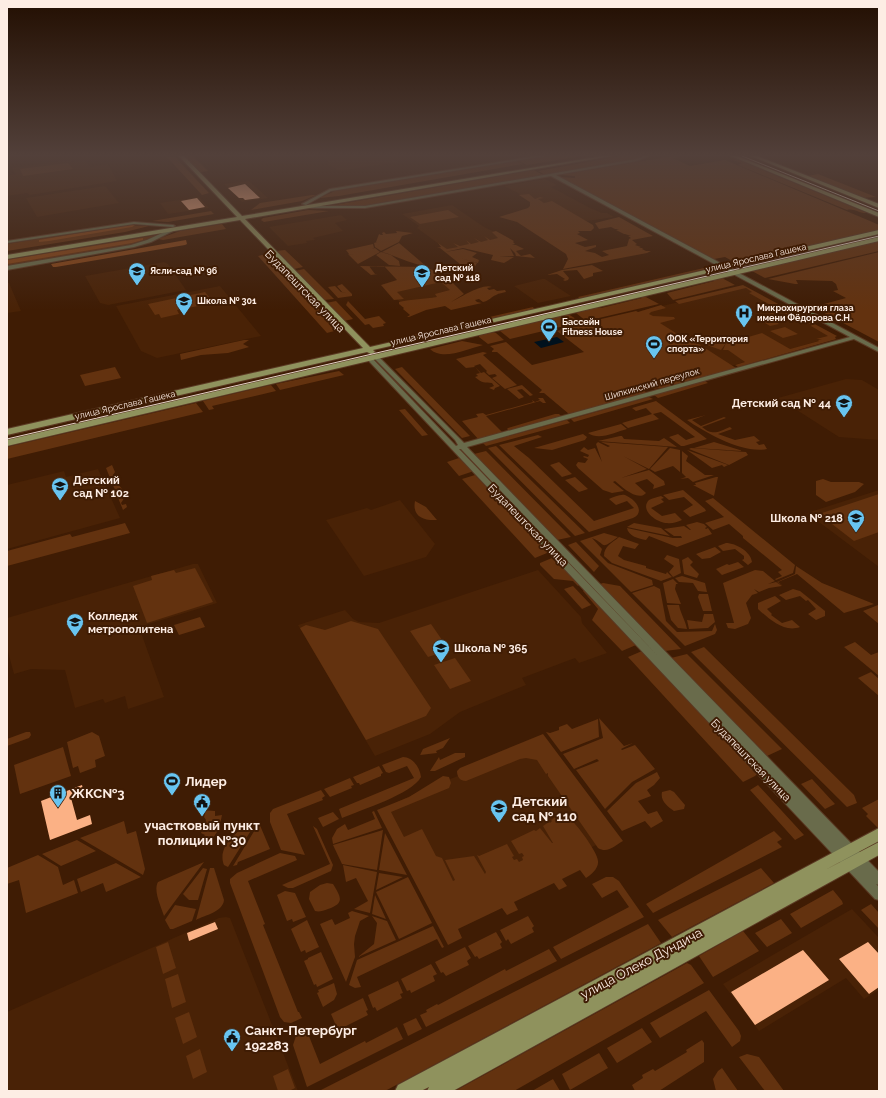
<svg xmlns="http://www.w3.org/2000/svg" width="886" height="1098" viewBox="0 0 886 1098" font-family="Raleway,sans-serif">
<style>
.built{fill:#492206}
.green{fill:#63320f}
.forest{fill:#844417}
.water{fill:#00111d}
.building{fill:#fbb185}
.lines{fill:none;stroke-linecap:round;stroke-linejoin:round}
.street-casing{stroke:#5a3923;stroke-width:2}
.secondary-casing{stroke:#5a3923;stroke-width:2}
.street{fill:#696b4b;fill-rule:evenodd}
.secondary{fill:#8f925d;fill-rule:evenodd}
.tram{stroke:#e3d1c6;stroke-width:1}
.labels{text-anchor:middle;stroke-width:4;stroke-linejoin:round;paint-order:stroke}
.far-street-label{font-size:9px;fill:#fdede4;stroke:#3f1c04}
.far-poi-label{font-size:9px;font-weight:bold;fill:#fdede4;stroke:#3f1c04;text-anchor:start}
.street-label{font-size:11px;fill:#fdede4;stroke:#3f1c04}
.poi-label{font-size:11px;font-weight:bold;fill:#fdede4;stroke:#3f1c04;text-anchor:start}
.near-poi-label{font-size:13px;font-weight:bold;fill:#fdede4;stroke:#3f1c04;text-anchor:start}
.near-street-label{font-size:13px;fill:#fdede4;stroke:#3f1c04}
</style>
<rect width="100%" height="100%" fill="#3f1c04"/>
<path class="built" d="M324,156H388L398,162L339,171L327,164L329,162Z
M70,160L71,162L85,161L91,167L108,164L117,181L30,195L27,193L7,196V176L16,174L12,168Z
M545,179L557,185L551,187L590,208L602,213H607L614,217L587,221L538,208L519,195L520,194L504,186Z
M249,181L268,198L242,202L224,184Z
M105,186L119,203L37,217L26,198Z
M199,197L209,208L168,214L160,203Z
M452,205L484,227L505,237L447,250L417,228L419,226L402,214Z
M341,215L347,220L335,223L343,231L313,238L315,240L306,241L307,243L288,246L269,227Z
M164,262L168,264L186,290L108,305L100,303L85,276Z
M426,269L461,296L406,308L396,298L389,284L403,280Z
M542,279H545L571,296L538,303L514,286Z
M7,283H9L21,311L7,313Z
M220,286L261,336L157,358L141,351L116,306Z
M745,287L836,336L787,350L762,335L730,343L755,359L727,367L640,311Z
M846,379L862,380L879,390V440L839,437L778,398Z
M98,469L120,518L7,549V485L64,471L66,477Z
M879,490V567L807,513Z
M400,500L435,544L426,557L364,576L326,520L367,508L371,510Z
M193,564H198L217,603L139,627L164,697L128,709L125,696L105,703L103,699L75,708L65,670L31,669L14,674L7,648V618Z
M538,570L581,617L582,623L607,653L579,663L575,658L522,678L526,685L460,712L430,734L375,756L298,625L345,610L353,619L359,622L379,623Z
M543,738L617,837L594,846L444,919L385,808L425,789L506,757Z
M852,909L879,938V990L864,999L846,978L759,1031L723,984Z
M226,917L230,918L298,1091H7V1012L219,918Z"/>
<path class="green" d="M184,156H193L208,171L200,172Z
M550,156H582L527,165L519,161Z
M620,156H642L633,160L545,175L538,171Z
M673,156L680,157L672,159H675L690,166L725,160L870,221L879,225V230L736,263L725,257L714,259L560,177L575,178V176L560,175Z
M167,157H175L209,193L202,195Z
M736,159L867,213C860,214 854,208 847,210L738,165L742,163L733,160Z
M517,161L523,164L339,196L319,198L335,191Z
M68,163L73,169L23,176L20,169Z
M534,170L543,175L361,206H329Z
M818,174L876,197L862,198L808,176Z
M529,194L535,199L540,197L544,198L538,199L544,203L552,201L593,225L594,228L591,231H578L580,233L577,234L588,240L575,243L585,247L596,245V247L585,251L595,253L602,257L609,255L602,251L627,246L629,239L631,238L628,236L631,235H625L628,234H624L616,230L619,229H615L611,227L599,229L595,223L619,217L653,236L632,240L637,244L635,245L641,247L639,248H643L642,249L646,251H651L647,253L563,269L568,259L566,254L517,222L499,217L528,208L530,206V202L519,195Z
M312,195H316L302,201L251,210L260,203Z
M308,210L329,211L264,222L261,220L263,218Z
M448,210L459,217L420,224L410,217Z
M211,211L214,214L168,222L152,221Z
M222,224L226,229L163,240L158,239L180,231Z
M124,225L149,226L125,232L7,251V244Z
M396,231L413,233L402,236L399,242L381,251L375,247L374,243L377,242H376L379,234L381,235H383L382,233L384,232L386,234L397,233Z
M496,231L514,241L513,242L515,244L512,245H516L524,249L516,251L521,256L530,254L535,258L516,256L515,253L510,248L514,256H499L514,257L504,263L491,260L493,255L463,248L445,252L440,248H437L441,247L438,243L447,249L458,247L453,243L460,246L469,244L466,240L471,244L479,242L474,238L481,242L488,240L484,236L490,240L498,238L492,232Z
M156,235H157L136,244L7,267V259Z
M879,241V251L765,278L752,271Z
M399,243L426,266C410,264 397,256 382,252Z
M373,244L374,248L371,249L375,248L380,252L358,264L349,255L355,254L348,255L349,254L346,250Z
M463,249L477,253L472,257L479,260L478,263L460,258L477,263L473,270H464L458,265L460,264L445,252Z
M285,250L303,267L294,269L276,251Z
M381,252L391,255L399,261L400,266L389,265L376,255Z
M879,252V342L813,307L846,298L833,291L838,290L836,284L832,281L796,280L798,284H795L768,279Z
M267,254L338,330L327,333L258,256Z
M592,265L603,271L593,273V276L584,279L577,270L563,271L569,278L568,280L565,281L563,280L565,279L557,274L547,275L562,270Z
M360,266L427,267L452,282L464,294L451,302C460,298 482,283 492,287L487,288L489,290L494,289L497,291L505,290L506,292C503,293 499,293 496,295C491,297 489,301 483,302L479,299L475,300L477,302L482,303L451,310L445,306L426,310L409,317H407L410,315L403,309L404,308L399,304V302C412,299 424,299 437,297L435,294L450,290L441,282L397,292L404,299L394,300L381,285L397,280L384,266H369L375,274H378L371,275Z
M704,268L706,269L580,299L578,297Z
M304,269L334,299L324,300L295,271Z
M714,272H715L431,337Z
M722,278L735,285L673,300L667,293L714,281L712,280Z
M342,284L352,294V296L338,298L328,287L335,286L341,292L347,293L342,292L337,286Z
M677,284H678L391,350Z
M743,285L806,319L799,321L749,293L752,292L746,288L679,304L675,301Z
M205,292L214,303L177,310L179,314L161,318L159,314L155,315L148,304Z
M644,296L659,304L586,321L576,313V312L597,307L601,308L642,298L640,297Z
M336,301L353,319L344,321L326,303Z
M348,301L365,319L379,316L386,323L383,324L384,326L373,328L369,324L365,325L346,305Z
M661,305L666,308L651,312L649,314L653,316L674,317L675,319L660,323L690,342L694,341L736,368L661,389L659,388L653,389L648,386L641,388L647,393L569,414L544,393H539L542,390L497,352H492V351L494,349L490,346L506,342L532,365L584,352L557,331L561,330L560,329L589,323L588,322L636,311L638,312Z
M533,307L534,309L405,339L403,337Z
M772,313L780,315V317L772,319L779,324L770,326L757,318Z
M568,314L581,322L510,339L500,331Z
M809,321L837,336L835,337L836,339L840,338L738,367L735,365L745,362L728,350H723L726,343L729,341L726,343L721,350L704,344L706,342L727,337L738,340L762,333L790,349L819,341L818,340L822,339H816L828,336L811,326L812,325L807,322Z
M785,327L798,334L783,338L770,331Z
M492,332L496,333L504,340L488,344L479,337V335Z
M244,340H249L243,344L249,347L228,353L201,355L181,360L180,354Z
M462,341L483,345C468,349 442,361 430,349Z
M483,352L487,353L483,355L517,385L505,389L492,378L497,376L495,374L489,375L486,372L487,371L480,364L474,366L475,367L466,368L456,359Z
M342,357L343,358L7,436V435Z
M115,367L121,378L85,386L80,375Z
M402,367L470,436L462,438L395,369Z
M475,367L481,373L484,372L500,386L495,388L494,390L489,388L494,386L492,383C484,382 483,384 475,377L478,376L476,374L480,373Z
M339,371L344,375L280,390L276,384Z
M298,372L299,373L7,440V439Z
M705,381L708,383L658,398L654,395Z
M271,385L276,391L212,406L214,409L209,410L203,401Z
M522,385L533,395L530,396L522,389L517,390L524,397L519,399L507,389Z
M649,397L653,399L574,422L571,419Z
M538,398H543L546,403H543L540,401L486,416L502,432L501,433L479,440L462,421L478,417L476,414L483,413L486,415L533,402L532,400L535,402L540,400Z
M656,401L707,439L684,446H681L669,437L678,434L686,440L695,437L661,412L653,414L659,419L628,428L622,423L652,414L646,408L636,411L632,408Z
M196,403L203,412L7,459V447Z
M405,409L428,435L422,436L399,410Z
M555,414H559L561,416L509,431L507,429L508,428Z
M706,415L692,420L701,426L724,417L726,418L702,427C713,436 718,432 730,427L732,429L718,434L735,440L754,436L760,441L756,442L759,445L764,444L767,449C743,454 706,433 687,420Z
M567,420L570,423L486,446L483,443Z
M621,424L627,429C615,432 599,441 588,433Z
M583,434L587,437L585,440L552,450L534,448Z
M538,435L542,437L514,446L529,458L594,521L634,508L627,501L616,505L609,499C614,497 620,494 625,495C635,499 646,512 633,518L589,532L499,445Z
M620,436H622L624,439L659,441L664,438L677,447L598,441Z
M598,442L608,447L610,446L601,442L668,447L649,469L623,456L647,469L621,478L649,470L664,481L665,485L653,489L654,485L647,479L635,483L646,493C638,502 622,487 615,481L613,482L624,491L612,493L603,490L578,468L576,465L578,462L585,463L588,459L583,457L584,456L588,457L589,455L580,451L584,447L588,450L595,448L602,462L596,444Z
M714,442L743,451L694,448Z
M496,446L585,533L575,536L488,448Z
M670,448L680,450V472L673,466L655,472L650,469Z
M691,448L746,452L748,455L729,465L689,449Z
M687,450L728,465L724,467L722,465L712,468Z
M486,451L571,537L557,540L474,454Z
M682,451L688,456L686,461L705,475H714L693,482L688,478L680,479L686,477L682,473Z
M459,458L472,471L471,472L459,476L447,462Z
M559,462L572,474L562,477L550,465Z
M112,465L115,472L113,475L115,482C122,487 128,495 121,503L122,505L126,504L127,507L123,510L106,468Z
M475,475L547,551V553L535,558L462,479Z
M575,477L588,489L579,492L565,480Z
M716,477H718L714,496L693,485H696L695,483Z
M823,479L831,482H859L864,484L855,492L826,502L816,495V481Z
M683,490L705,509L706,511L690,517L683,511L693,505L684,497L669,500L663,495Z
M879,494V532L854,541L819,514Z
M661,496L664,498L661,499L664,502L651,508L662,516L675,513L682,520C677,522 672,524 667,523C657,523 639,510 649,500C652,498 658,497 661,496Z
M713,498L795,565L793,573L776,580L775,579L782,576L778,572L782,570L743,538V536L729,524L713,530L705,523L724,517L705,501Z
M415,501L426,507L437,520C423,521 412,516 415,501Z
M697,522L704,524L707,527L705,528L706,529L708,528L712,534L677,547L649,536L646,540C639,539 628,536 627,528L673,538H682L681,536H674L664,529L684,526L690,530H691L686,525Z
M125,523L130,533L7,566V551L70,534L72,537Z
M634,523L661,528L670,536L627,527Z
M604,533L618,537C599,551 607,544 592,538L602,549L600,555L608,563L652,580L653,585L631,592L580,541Z
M619,537L639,544L635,549L623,546L618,556L624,560L646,566V568L666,574L667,572L672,577L661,581L612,563L604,556C604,546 612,543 619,537Z
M576,542L599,566L594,572L568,545Z
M726,543C736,543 751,552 752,562L748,565L742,560L744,559V556L735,549L723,551L718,546Z
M715,547L721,552L710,558L702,559L696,554Z
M667,555L679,559L681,573L673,577L669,572L674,566L664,559Z
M688,557L693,562L690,565L699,574L697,578L684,574L682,560Z
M552,558H554L579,585L578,586L573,581L554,579L540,565V563Z
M738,562L744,567L722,575L716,569L727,564L729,565Z
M796,566L822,583L874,604L844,613L797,574L778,582L783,586L777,582L795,574Z
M195,568L213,602L147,623L133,586L152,580L151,576L174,570L176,573Z
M755,570L763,571L775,581L768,584L776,582L782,586L769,588L759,592L754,589L758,593L752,595L746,603L751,618L748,624L735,629L728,628L726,623H734L723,583Z
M682,576L705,583L707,592L698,591L693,583L679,582L675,578Z
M673,579L678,584H676L675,589L681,604L667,603L663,583Z
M603,583L620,586L681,649L665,651L600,584Z
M573,586L591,605L582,609L564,589Z
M654,586L660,589L666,621L677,632L712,631L715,624L717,630L715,634L685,646L632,593Z
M793,589L800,591L825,611V616L816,620L808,614L816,609L808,600L806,601L800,596L786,600L779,595Z
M584,590L636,645L622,651L592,620L598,609L583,591Z
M699,594H708L712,611H703L698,597Z
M775,596L781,601L767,609L772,614L771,615L782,623L792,620L800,627C784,633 769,619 758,609V603Z
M667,605H679C681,615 685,619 687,629L678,628L671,620Z
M878,605H879V624L863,611Z
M704,614H713L715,622L708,628L689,629L687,620L702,622Z
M200,617L205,627L179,635L174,625Z
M351,621L378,629L431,708L426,716L366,740L300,628L306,625L325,630Z
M431,624L449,650L428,657L410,631Z
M855,642L871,655L879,652V676L844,647Z
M704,647L854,795L857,803L847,807L691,652Z
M642,651L757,774L755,776L743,782L628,657Z
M687,654L782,749L767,756L671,658Z
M455,658L471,681L450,689L434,665Z
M871,672L879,679V696L858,678Z
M599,718L624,746L633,743L621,749L622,750L635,745L655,769L632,782L605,809L576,770L599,761L597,759L574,769L563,754L603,738Z
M598,719L599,737L561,752L546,732L550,733L559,730V727L567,724L572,729Z
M26,732H30L31,735L29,738L7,746V739Z
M92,732L99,736L105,756L95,760L96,767L80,773L78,766L73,768L67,742Z
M543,734L623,841C615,845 608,854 598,848L548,776V773L546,774L537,760L526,758L520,759L466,781C460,781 457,777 457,771L460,768Z
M450,738L443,748L436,751L437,753L420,755L423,749Z
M63,747L71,776L20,794L14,765Z
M455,753H465V757L435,771H430L439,757L440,760Z
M403,757C413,757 420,768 421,777C412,794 361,810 342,818L339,809L414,778L407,766L389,773L386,772L382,765Z
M379,766L383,773L381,774V776L360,785L359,783H357L353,777Z
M657,772L660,778L654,785L647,790L651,796L638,801L648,814L657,811L663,821L651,828L645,821L622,831L607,811L636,783Z
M443,776L449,777L451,783L449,788L391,812L404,837L422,829L436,856L442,858L453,881L455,880L445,860L474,856L485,874L486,872L477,855L479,856L507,844L514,856L512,857L514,860L517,859L519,862L523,860L522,857L524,856L522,853L519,854L511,841L534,830L536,831L540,828L552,843H553L543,826L549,822L550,823L552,821L551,820L560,814H564C572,817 598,852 598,861C599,868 591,875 586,878L580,870L562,879L567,886L559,890L554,883L514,902L518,910L507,915L502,908L458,929L462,938L448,945L377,810L409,797Z
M350,778L354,785L351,786L352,788L330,797L324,789Z
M812,779L835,804L825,809L801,784Z
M758,785L804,835L795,840L750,790Z
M321,790L325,796L322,798L323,800L287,814L305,855L281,850L270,822V813L273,809Z
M670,790L674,792L685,805L684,809L674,811C668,807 660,801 662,792Z
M879,799V828H878L866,816L868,814L862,808Z
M202,810L215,811V816L222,815L219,829L209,844L202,839L205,835L201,833L206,820L204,817L205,814Z
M374,811L382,828L333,844L332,838L337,829L345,824L348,830L375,819L372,812Z
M333,812L339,819L323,827L318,818Z
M124,821L127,834L136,831L145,869L143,875L80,838Z
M257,821L228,867L224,865C216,846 241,826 257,821Z
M259,823L270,849L238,862L237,865L233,866Z
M313,826L317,829L333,865L331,871L293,888H288L282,885L330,864Z
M383,830L377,870L342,864L333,845Z
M774,831L782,839L777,842L782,847L653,913L646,904Z
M385,833L407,875L379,870Z
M77,840L96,851L61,866L42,854Z
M280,853L295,856L297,860L248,881L265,924L263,925L298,1012H299L302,1018L291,1023L284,1022L280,1017L230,883V879L237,873Z
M38,855L58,867L63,885L74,880L78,893L26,913L19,880L7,884V868Z
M204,862L164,916C161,906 153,891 158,882Z
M116,863L141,877L106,892L103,883L81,892L77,879Z
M343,865L377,872L370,913L354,909L368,901L356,878L346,882Z
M203,868L207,869L198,900H189L183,894Z
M210,868H214L224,900C223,912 205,915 196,920Z
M761,868L774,883L672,937L658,920Z
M379,873L403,877L376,890Z
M408,877L432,923L399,939L376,892Z
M606,877H613L619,881L644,917L561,959L553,947L629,907L617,890L602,898L592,884Z
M327,883L333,884C341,897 345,903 328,909C323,911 319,912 315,911L309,899L310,892L320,885Z
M833,890L842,901L843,904L801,928L790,914Z
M285,891L295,893L306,917L293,922L292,919L287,921L277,895Z
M375,895L386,919L372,914Z
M871,904L879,913V929L861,910Z
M175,905L196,909L192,921L173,929H170L165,920Z
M352,911L369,916L360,921L355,936L354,944L355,957L346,982L320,924L332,919L335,925L350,918L348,913Z
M372,916L387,921L396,940L358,957L374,944L377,923Z
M528,916L534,926L532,928L534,932L511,944L508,939L506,941L500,930Z
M781,919L792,933L767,947L755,933Z
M307,920L319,947L306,953L305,950L301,952L291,929Z
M648,924L661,943L385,1091H319Z
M433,926L444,947L442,948L437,939L357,977L361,987L355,988L349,985L357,960Z
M743,931L759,951L713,977L699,956Z
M496,932L502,942L500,944L502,948L479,959L477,956L475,957L468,946Z
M168,942L176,968L163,974L156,947Z
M465,947L471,958L467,961L469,965L446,976L443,972L441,973L435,962Z
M549,949L557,961L426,1027L420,1015L427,1012L426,1010L437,1004L438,1005L505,969L506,971Z
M321,952L333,979L317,987L316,984L314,985L304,961L308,959V958Z
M687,963L691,965L704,983L514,1091H455Z
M431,964L437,974L433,976L435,981L411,993L410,990L407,991L401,979Z
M178,974L186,1002L172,1008L165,979Z
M398,981L403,993L400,994L402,998L377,1011L375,1007L373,1008L368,995Z
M334,983L337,994L334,1000L323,1007L317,993L319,992L318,990Z
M709,990L739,1031L741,1036L740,1041L732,1047L706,1011L660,1038L650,1023Z
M363,998L368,1010L366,1011L368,1015L338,1030L331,1014Z
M189,1012L197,1037L183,1044L175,1018Z
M416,1018L422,1029L408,1036L403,1024Z
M305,1026L320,1064L365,1041L366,1043L397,1027L403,1039L307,1087L293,1045L296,1036Z
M642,1028L652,1042L617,1063L607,1048Z
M702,1040L704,1043V1062L659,1091H635L632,1085L643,1078L642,1075L653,1069L655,1071L687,1052L686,1050Z
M200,1049L207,1072L193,1079L186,1056Z
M599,1053L608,1068L570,1090L562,1074Z
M747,1054L759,1057L784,1091H765L739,1057Z
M722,1068L738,1091H716L713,1079L718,1071Z
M288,1069L295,1088L289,1091H278L273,1076Z
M553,1079L560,1091H532Z"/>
<path class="forest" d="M128,225H135L132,227L49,241L39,242V240Z
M143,238V240L132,243L7,264V260Z
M186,240L187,244L185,245L56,267H53L51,264Z"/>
<path class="water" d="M557,337L564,342L541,348L534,342Z"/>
<path class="building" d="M245,184L260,198L245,200L243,198H239L228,188Z
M197,198L205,207L189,210L181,201Z
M82,785L84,794L71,798L77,820L90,815L92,824L50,840L41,801Z
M215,922L218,929L189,941L187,933Z
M868,942L879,954V987L869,994L839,959Z
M803,950L829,980L755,1025L731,992Z"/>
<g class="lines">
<g class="street-casing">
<path id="street" d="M536,156H545L331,191L306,205L302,204L330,189Z
M644,156H649L637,161L556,175L879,348V352L854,339L467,447L879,872V885L876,884L879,887V900L875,899L366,358L367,357H371L456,446L458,445L455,440L374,358V356H378L464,443L850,337L551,176L365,208H304L302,207L304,206H365L636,159ZM459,449H461L659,657Z
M134,222L173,225L175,226L173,227L134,224L7,243V241Z
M173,228L177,229L151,242L134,247L7,270V266L131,245L147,240Z"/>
</g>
<g class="secondary-casing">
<path id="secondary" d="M179,156H184L242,216L602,156H612L245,219L370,347L879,230V234L373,350L375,352L371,354L367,352L7,435V429L363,348L240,220L7,259V255L237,217Z
M731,156H737L879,213V217Z
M751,156H757L879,204V208Z
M879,237V241L7,446V440Z
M879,828V841L825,870L879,842V855L453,1091H427L429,1087L421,1091H395L398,1085Z"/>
</g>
<use href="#street" class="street"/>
<use href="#secondary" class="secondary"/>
<path class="tram" d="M742,156L879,211
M7,439L879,236"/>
</g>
<linearGradient id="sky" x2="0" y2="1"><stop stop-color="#230f02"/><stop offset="0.5" stop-color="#52403a"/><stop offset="1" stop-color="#52403a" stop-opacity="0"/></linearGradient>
<rect width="886" height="310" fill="url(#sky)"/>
<defs>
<g id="school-pin" transform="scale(0.9)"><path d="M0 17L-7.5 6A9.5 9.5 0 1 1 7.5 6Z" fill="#68c4f0" stroke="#3f1c04"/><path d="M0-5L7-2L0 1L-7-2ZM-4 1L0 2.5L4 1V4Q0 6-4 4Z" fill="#111"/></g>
<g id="hospital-pin" transform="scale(0.9)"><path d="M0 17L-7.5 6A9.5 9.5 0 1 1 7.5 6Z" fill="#68c4f0" stroke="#3f1c04"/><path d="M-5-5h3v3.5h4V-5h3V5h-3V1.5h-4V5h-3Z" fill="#111"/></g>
<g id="stadium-pin" transform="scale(0.9)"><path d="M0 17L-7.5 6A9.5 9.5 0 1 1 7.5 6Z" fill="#68c4f0" stroke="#3f1c04"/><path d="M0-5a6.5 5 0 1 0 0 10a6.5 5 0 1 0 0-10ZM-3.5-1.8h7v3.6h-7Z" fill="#111"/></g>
<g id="university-pin" transform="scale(0.9)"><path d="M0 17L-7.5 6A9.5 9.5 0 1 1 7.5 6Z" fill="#68c4f0" stroke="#3f1c04"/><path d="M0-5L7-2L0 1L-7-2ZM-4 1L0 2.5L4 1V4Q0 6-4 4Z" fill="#111"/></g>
<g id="building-pin" transform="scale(0.9)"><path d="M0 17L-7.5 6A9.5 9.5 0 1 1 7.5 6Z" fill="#68c4f0" stroke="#3f1c04"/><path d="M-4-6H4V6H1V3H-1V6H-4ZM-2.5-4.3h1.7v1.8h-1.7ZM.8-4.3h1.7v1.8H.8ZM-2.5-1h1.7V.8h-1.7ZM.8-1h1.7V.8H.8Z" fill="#111"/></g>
<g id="civic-pin" transform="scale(0.9)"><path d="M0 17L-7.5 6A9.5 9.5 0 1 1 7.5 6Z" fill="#68c4f0" stroke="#3f1c04"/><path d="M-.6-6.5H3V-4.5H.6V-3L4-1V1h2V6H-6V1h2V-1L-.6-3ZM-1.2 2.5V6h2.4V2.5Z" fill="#111"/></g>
</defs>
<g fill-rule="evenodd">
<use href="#school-pin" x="137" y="271"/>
<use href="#school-pin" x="422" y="273"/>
<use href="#school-pin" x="184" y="301"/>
<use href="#hospital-pin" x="744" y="313"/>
<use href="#stadium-pin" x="549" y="327"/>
<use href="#stadium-pin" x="654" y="344"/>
<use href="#school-pin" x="844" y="403"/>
<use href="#school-pin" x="60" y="486"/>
<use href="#school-pin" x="856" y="518"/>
<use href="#university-pin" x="75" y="622"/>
<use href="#school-pin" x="441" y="648"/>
<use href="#stadium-pin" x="172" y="781"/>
<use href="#building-pin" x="58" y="793"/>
<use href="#civic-pin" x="202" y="802"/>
<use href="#school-pin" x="499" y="808"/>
<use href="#civic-pin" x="232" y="1037"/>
</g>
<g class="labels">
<g class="far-street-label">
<text transform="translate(756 258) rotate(-13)" y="3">улица Ярослава Гашека</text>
<text transform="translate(441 331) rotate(-13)" y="3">улица Ярослава Гашека</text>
<text transform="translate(652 384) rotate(-16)" y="3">Шипкинский переулок</text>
<text transform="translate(125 405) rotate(-13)" y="3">улица Ярослава Гашека</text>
</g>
<g class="far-poi-label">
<text x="435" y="271">Детский<tspan x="435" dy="10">сад № 118</tspan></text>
<text x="150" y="274">Ясли-сад № 96</text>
<text x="197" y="304">Школа № 301</text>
<text x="757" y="311">Микрохирургия глаза<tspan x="757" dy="10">имени Фёдорова С.Н.</tspan></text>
<text x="562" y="325">Бассейн<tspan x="562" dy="10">Fitness House</tspan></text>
<text x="667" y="342">ФОК «Территория<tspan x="667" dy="10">спорта»</tspan></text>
</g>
<g class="street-label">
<text transform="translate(305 291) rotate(46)" y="4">Будапештская улица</text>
<text transform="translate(528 525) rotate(46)" y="4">Будапештская улица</text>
<text transform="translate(751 760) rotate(46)" y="4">Будапештская улица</text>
</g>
<g class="poi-label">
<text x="831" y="407" text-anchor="end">Детский сад № 44</text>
<text x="73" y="484">Детский<tspan x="73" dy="13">сад № 102</tspan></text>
<text x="843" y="522" text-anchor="end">Школа № 218</text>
<text x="88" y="620">Колледж<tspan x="88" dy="13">метрополитена</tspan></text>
<text x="454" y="652">Школа № 365</text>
</g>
<g class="near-poi-label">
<text x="185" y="786">Лидер</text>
<text x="71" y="798">ЖКС№3</text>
<text x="512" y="806">Детский<tspan x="512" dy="15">сад № 110</tspan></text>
<text x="202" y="830" text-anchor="middle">участковый пункт<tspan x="202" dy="15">полиции №30</tspan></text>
<text x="245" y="1035">Санкт-Петербург<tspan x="245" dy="15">192283</tspan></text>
</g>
<g class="near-street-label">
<text transform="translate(641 963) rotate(-28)" y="5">улица Олеко Дундича</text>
</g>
</g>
<rect width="886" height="1098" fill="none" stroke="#fdede4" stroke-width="16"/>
</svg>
